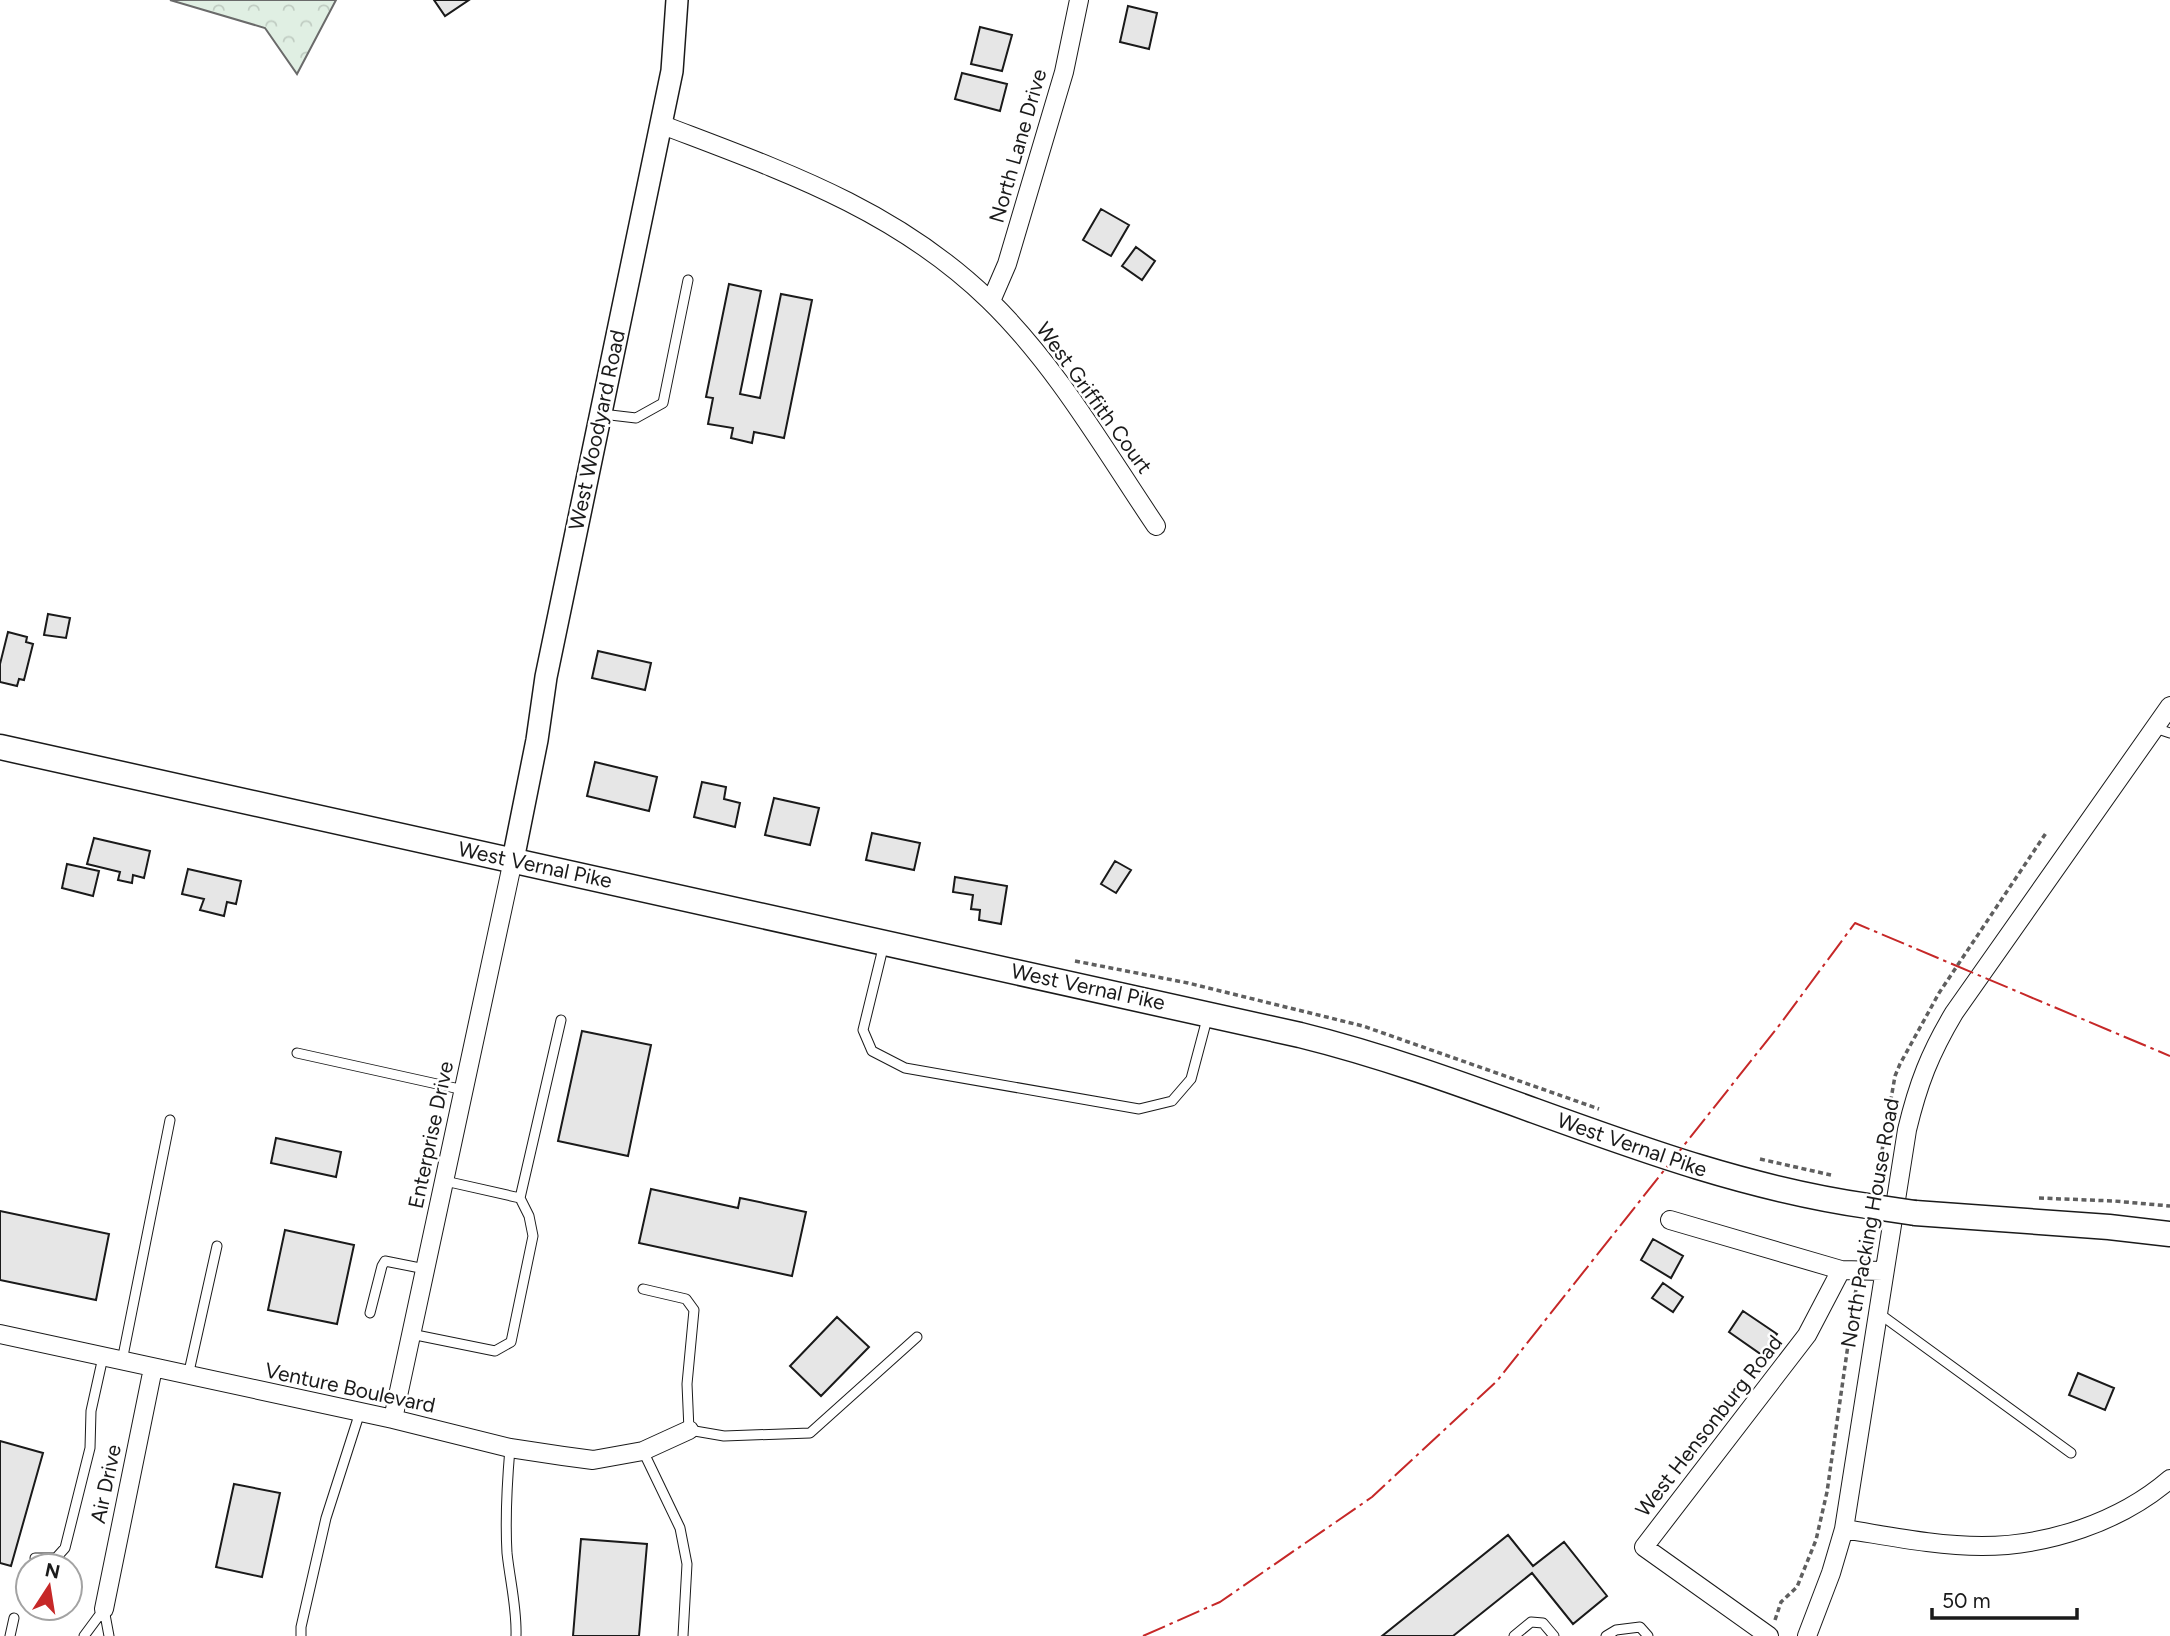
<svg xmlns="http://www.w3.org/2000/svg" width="2170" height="1636" viewBox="0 0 2170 1636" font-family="Figtree,sans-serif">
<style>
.forest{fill:url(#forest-crowns);stroke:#6a6a6a;stroke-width:2}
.building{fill:#e6e6e6;stroke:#1a1a1a;stroke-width:2}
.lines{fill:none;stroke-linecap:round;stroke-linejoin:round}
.service-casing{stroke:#1a1a1a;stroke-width:11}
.minor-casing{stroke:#1a1a1a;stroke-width:20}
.tertiary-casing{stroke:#1a1a1a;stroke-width:24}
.secondary-casing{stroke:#1a1a1a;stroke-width:27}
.path{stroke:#5f5f5f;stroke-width:3.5;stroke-dasharray:5 3.5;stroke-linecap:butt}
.service{stroke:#fff;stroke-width:9}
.minor{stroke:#fff;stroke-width:18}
.tertiary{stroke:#fff;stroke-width:21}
.secondary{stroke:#fff;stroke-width:24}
.secondary-bridge-casing{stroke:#1a1a1a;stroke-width:27;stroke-linecap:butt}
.secondary-bridge{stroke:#fff;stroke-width:24}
.power{stroke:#c62828;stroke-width:2;stroke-dasharray:24 5 3.5 5;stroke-linecap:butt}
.labels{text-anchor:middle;stroke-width:5;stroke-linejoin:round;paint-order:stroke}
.street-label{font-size:21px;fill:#1a1a1a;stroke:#fff}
</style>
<defs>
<pattern id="forest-crowns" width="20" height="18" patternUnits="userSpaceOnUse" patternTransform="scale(1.75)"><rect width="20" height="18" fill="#e0efe3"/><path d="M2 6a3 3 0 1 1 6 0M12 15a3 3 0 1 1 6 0" fill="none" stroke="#c0ccc2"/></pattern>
</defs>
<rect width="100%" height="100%" fill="#fff"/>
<path class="forest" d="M170,0H336L297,74L265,28Z"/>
<path class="building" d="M434,0H469L445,16Z
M1128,6L1157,13L1149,49L1120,42Z
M980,27L1012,35L1002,71L971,64Z
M962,73L1007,84L1000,111L955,99Z
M1101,209L1129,225L1111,256L1083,240Z
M1136,247L1155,261L1142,280L1122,266Z
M729,284L761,291L740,394L760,398L781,294L812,300L784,438L754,432L752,443L731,438L733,428L708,424L713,398L706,397Z
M48,614L70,618L66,638L44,635Z
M8,632L27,637L26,642L33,644L24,680L19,679L17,686L0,682V664Z
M598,651L651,663L645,690L592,678Z
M595,762L657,777L649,811L587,796Z
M702,782L726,787L724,799L740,803L735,827L694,817Z
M774,798L819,808L810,845L765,835Z
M872,833L920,843L914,870L866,860Z
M94,838L150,851L144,878L133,875L132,883L118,880L120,872L87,864Z
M1115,861L1131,870L1116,893L1101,884Z
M67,864L99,871L93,896L62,888Z
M188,869L241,881L236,904L227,902L224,916L200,910L204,899L182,894Z
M955,877L1007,886L1001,924L979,920L980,910L971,909L973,895L953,892Z
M582,1031L651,1045L628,1156L558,1141Z
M276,1138L341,1152L336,1177L271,1163Z
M651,1189L738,1208L740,1198L806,1212L792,1276L639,1243Z
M0,1211L109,1234L96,1300L0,1280Z
M285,1230L354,1245L337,1324L268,1310Z
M1653,1239L1683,1256L1671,1278L1641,1260Z
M1663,1283L1683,1297L1673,1312L1652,1298Z
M1743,1311L1777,1334L1762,1355L1729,1332Z
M837,1317L869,1347L821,1396L790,1366Z
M2078,1373L2114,1388L2105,1410L2069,1395Z
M0,1441L43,1453L11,1566L0,1563Z
M234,1484L280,1493L262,1577L216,1567Z
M1508,1535L1533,1566L1564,1542L1607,1596L1573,1624L1532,1573L1453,1636H1382Z
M581,1539L647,1544L639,1636H573Z"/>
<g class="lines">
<g class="service-casing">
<path id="service" d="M602,414L636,418L663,403L688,280
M2155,728L2170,733
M884,944L863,1030L872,1051L905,1068L1139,1109L1172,1101L1191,1079L1208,1015
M297,1053L464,1090
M520,1198L561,1020
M643,1289L686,1299L694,1310L687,1384L689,1430L724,1436L810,1433L917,1337
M1877,1312L2071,1453
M370,1313L382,1266L385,1261L425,1269
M411,1334L495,1351L511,1342L533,1236L529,1216L520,1198L445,1181
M122,1361L170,1120
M188,1376L217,1246
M510,1448C507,1483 505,1519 507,1553C510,1581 517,1608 516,1636
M643,1451L680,1528L687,1564L683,1636
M35,1558H56L65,1548L90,1448L91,1411L103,1357
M104,1609L109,1636
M10,1636L14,1618
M84,1636L104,1609
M301,1636V1627L326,1518L360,1412
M1514,1636L1531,1622L1543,1623L1554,1636
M1606,1636L1616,1630L1640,1627L1648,1636"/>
</g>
<g class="minor-casing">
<path id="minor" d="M660,124C780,170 894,208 989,300C1056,365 1104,449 1156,526
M991,301L1007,264L1064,72L1079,0
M1670,1220L1841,1270
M0,1334L393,1419L510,1448L563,1456L593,1460L643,1451L689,1430
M393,1419L513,860
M1844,1529L1907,1130C1918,1084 1930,1053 1954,1013L2170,706
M104,1609L153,1368
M1769,1636L1644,1547L1807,1335L1841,1270L1883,1271
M1807,1636L1831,1573L1844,1529C1889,1536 1936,1546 1982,1546C2048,1546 2120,1522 2170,1479"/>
</g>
<g class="tertiary-casing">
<path id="tertiary" d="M513,860L537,740L546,677L672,71L677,0"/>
</g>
<g class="secondary-casing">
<path id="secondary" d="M0,747L1300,1035C1494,1083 1667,1177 1868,1206
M1915,1213L2109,1227L2170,1234"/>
</g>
<path class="path" d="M1075,961L1188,983L1363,1026L1599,1109
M1760,1159L1831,1175
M1876,1185L1895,1076L1900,1064L1939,993L2046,833
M2039,1198L2114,1201L2170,1206
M1865,1254L1869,1227
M1775,1620L1781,1602L1797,1587L1816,1540L1827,1492L1856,1289"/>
<use href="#service" class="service"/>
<use href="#minor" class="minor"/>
<use href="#tertiary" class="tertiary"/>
<use href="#secondary" class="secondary"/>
<g class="secondary-bridge-casing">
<path id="secondary-bridge" d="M1868,1206L1915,1213"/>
</g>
<use href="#secondary-bridge" class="secondary-bridge"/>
<path class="power" d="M1143,1636L1220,1602L1372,1497L1497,1381L1781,1023L1855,923L2170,1056"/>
</g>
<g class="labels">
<g class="street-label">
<text transform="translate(1018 146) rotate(-74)" y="7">North Lane Drive</text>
<text transform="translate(1094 398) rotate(54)" y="7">West Griffith Court</text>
<text transform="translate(597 430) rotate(-78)" y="7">West Woodyard Road</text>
<text transform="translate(535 865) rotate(12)" y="7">West Vernal Pike</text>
<text transform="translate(1088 987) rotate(12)" y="7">West Vernal Pike</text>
<text transform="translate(431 1135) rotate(-78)" y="7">Enterprise Drive</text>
<text transform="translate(1632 1145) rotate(19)" y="7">West Vernal Pike</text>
<text transform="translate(1870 1223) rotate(-80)" y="7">North Packing House Road</text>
<text transform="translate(350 1388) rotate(12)" y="7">Venture Boulevard</text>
<text transform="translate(1709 1426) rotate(-52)" y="7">West Hensonburg Road</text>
<text transform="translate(106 1484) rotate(-78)" y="7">Air Drive</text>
</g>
</g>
<g transform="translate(49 1587) rotate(12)"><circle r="33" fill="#ffffff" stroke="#a3a3a3" stroke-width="2"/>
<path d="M0-5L12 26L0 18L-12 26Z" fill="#c62828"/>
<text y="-10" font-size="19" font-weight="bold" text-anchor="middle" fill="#1a1a1a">N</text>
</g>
<path d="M1932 1608v10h145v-10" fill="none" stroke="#1a1a1a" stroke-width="3.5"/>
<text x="1942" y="1608" font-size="21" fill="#1a1a1a" stroke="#ffffff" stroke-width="5" paint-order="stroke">50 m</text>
</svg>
